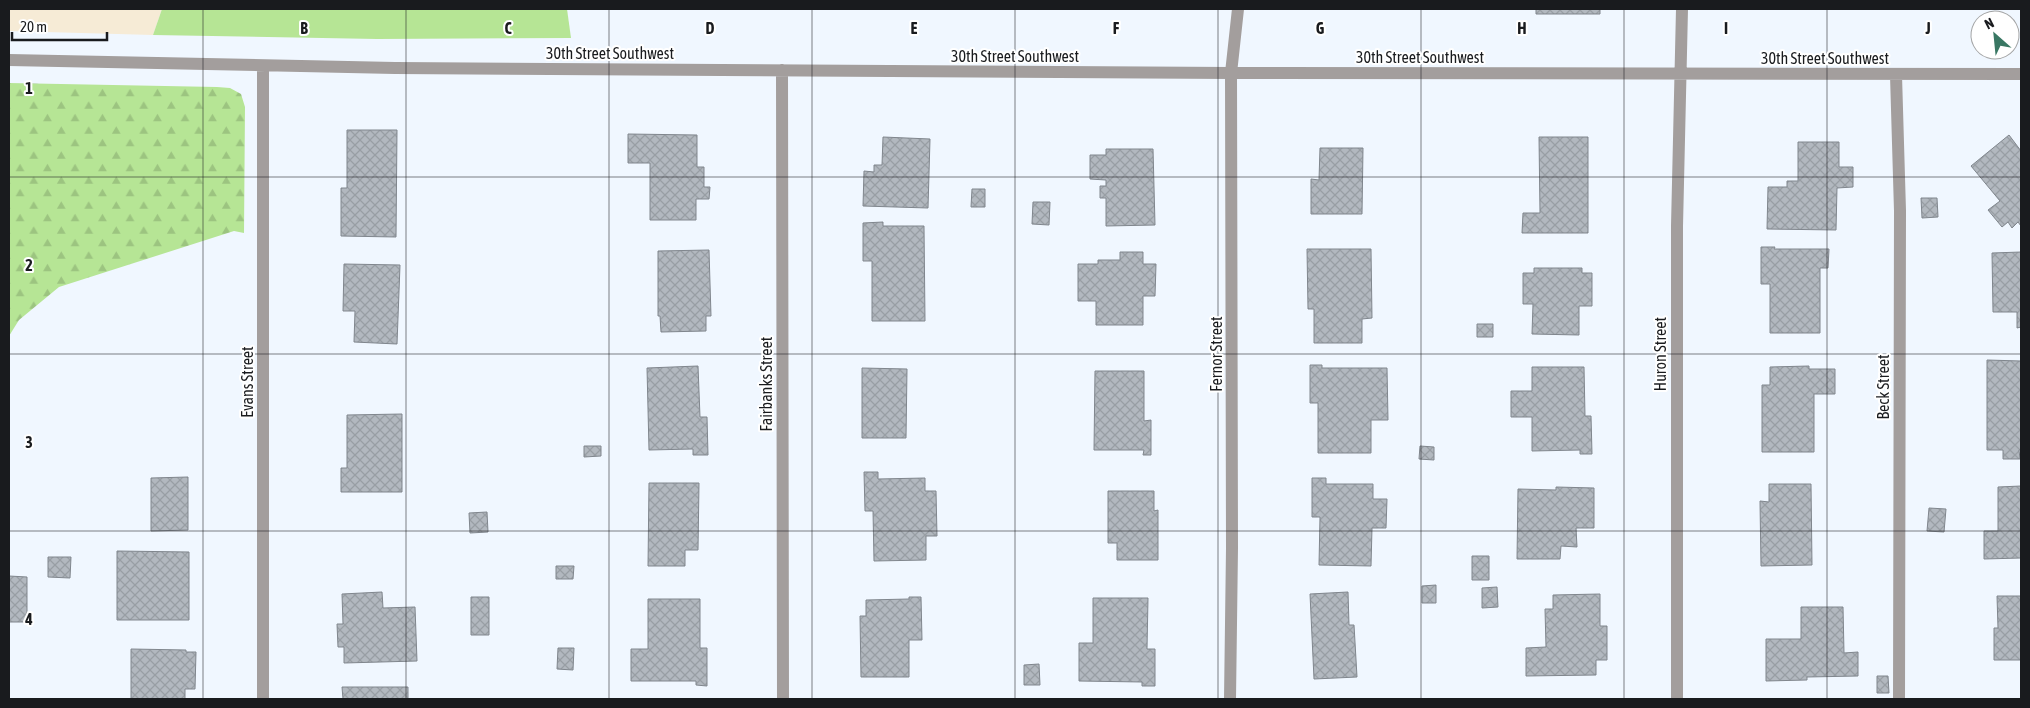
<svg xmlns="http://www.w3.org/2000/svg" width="2030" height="708" viewBox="0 0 2030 708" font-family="'Asap Condensed',sans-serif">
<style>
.commercial{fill:#f6ebd6}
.green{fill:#b6e595}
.forest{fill:url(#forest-firs)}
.building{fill:url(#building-cross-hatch);stroke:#80868d}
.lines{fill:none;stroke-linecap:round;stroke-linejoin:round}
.minor{stroke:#a39e9d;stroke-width:12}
.grid{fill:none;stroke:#191b1e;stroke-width:1;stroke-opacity:0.55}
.labels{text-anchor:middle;stroke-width:4;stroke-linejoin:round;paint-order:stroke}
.street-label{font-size:16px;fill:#191b1e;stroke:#fff}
.grid-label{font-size:16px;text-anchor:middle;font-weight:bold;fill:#191b1e;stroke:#fff;stroke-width:4;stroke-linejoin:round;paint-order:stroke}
</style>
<defs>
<pattern id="forest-firs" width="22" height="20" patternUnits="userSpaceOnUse" patternTransform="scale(1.25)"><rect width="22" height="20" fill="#b6e595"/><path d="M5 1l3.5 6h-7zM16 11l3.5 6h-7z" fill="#9cc480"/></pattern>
<pattern id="building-cross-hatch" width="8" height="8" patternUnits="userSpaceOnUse" patternTransform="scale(1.25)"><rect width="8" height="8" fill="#b2b8bf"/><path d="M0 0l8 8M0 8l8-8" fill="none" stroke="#989ea4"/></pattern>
</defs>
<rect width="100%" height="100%" fill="#f0f7ff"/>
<path class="commercial" d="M9,9H162L153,35L9,31Z"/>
<path class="green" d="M162,9H567L571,38L377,39L153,35Z"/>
<path class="forest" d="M9,83L217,87L230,88L241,94L245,107L244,233L234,231L59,287L19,320L9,336Z"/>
<path class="building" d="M1536,9H1600V14H1536Z
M347,130H397L396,237L341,236V188H347Z
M628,134L697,135V167H704V187H710L709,199H696V220H650V163H628Z
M2009,135L2021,151V226L2018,222L2012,228L2008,222L2002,227L1988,210L2000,201L1971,166Z
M883,137L930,139L928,208L863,206L864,171L874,172V165H882Z
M1539,137H1588V233H1522L1523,213H1540Z
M1798,142H1839V167H1853V187L1837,188L1836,230L1767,229L1768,187H1787V181H1798Z
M1320,148H1363L1362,214H1311V179L1319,180Z
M1106,149H1153L1155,225L1106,226V198H1100V186H1106V180L1090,179V155H1106Z
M972,189H985V207H971Z
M1921,198H1937L1938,217L1922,218Z
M1033,202H1050L1049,225L1032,224Z
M883,222V226H924L925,321H872V261H863V223Z
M1761,247H1775L1774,249H1829L1828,268H1820V333H1770V284H1761Z
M1307,249H1371L1372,318L1362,319V343H1314V309H1308Z
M709,250L711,316H706V331L661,332L660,316H658V251Z
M1120,252H1143V264H1156L1155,296H1143V325H1096V301H1078V264H1098V260H1120Z
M2021,252V327L2017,328V312H1993L1992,253Z
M344,264L400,265L397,344L354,342L355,311H343Z
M1534,268H1582V273H1592V306H1579V335L1532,334L1533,304H1523V273H1534Z
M1477,324H1493V337H1477Z
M1987,360L2021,361V450H2019L2020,459H2003V450H1987Z
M1310,365H1322V368H1387L1388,420H1371V453H1318V403H1310Z
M698,366L700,417H707L708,455H693V449L649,450L647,368Z
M1809,366V369H1835V394H1814V452H1762V385H1770V367Z
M1532,367H1584L1585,416H1591L1592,454H1580V450L1532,451V417H1511V391H1532Z
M862,368L907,369L906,438H862Z
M1095,371H1144V421L1151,420V455H1143L1144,450H1094Z
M402,414V492H341V468H347V415Z
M584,446H601V456L584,457Z
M1420,446L1434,447V460L1419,459Z
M864,472H878V479L925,478V491H936L937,536H926V560L874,561L873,511H865Z
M188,477V530L151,531V478Z
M1312,478H1326V484H1373V499H1387L1386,528H1372L1371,566L1319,565L1320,517H1312Z
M649,483H699L698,550H685V566H648Z
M1769,484H1811L1812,565L1761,566L1760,501L1769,502Z
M2021,486V558L1984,559V531H1998V487Z
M1556,487L1594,488V528H1576L1577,547L1561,546L1560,559H1517L1518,489L1556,490Z
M1108,491H1154V511L1158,510V560H1117V543H1108Z
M1929,508L1946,509L1944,532L1927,531Z
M487,512L488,532L470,533L469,513Z
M117,551L189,552V620H117Z
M1472,556H1489V580H1472Z
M48,557H71L70,578L48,577Z
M556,566H574L573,579H556Z
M9,576L27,577V622H9Z
M1436,585V603H1422V586Z
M1497,587L1498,607L1482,608V588Z
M382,592L383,608L415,607L417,661L344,663V647H338L337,624H343L342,594Z
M1348,592L1349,625H1354L1357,677L1314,679L1310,594Z
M1600,594V626H1607V660H1596V675L1526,676V648L1546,647L1545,609H1553V595Z
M1997,596H2021V660H1994V628H1998Z
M471,597H489V635H471Z
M909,597H921L922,640H909V677H861L860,616H866V600L909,599Z
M1093,598H1148L1147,649H1155V686H1142V682L1079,681V643H1093Z
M648,599H700V648H707V686L696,685V681H631V649H648Z
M1801,607H1843L1844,653L1858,652V676L1807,677V680L1766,681V639H1801Z
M558,648H574L573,670L557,669Z
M131,649L186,650V652H196L195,689H185V699H131Z
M1039,664L1040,685H1024V665Z
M1877,676H1888L1889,693H1877Z
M342,687H408V699H343Z"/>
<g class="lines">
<path class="minor" d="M9,60L395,68L1231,73L2021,74
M782,70L783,699
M1896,75L1900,211L1899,699
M263,699V66
M1230,699L1232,548L1231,73L1238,9
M1677,699V226L1682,9"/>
</g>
<path class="grid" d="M203,9V699M406,9V699M609,9V699M812,9V699M1015,9V699M1218,9V699M1421,9V699M1624,9V699M1827,9V699M9,177H2021M9,354H2021M9,531H2021"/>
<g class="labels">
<g class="street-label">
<text x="610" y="59">30th Street Southwest</text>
<text x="1015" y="62">30th Street Southwest</text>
<text x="1420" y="63">30th Street Southwest</text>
<text x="1825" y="64">30th Street Southwest</text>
<text transform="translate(1216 354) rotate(-90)" y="6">Fernor Street</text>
<text transform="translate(1660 354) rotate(-90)" y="6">Huron Street</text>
<text transform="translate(247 382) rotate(-90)" y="6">Evans Street</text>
<text transform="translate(766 384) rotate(-90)" y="6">Fairbanks Street</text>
<text transform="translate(1883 387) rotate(-90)" y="6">Beck Street</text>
</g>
</g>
<g class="grid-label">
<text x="304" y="34">B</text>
<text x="508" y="34">C</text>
<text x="710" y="34">D</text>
<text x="914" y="34">E</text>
<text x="1116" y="34">F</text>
<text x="1320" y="34">G</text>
<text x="1522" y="34">H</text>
<text x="1726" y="34">I</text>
<text x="1928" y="34">J</text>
<text x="29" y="94">1</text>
<text x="29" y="271">2</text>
<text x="29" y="448">3</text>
<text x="29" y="625">4</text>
</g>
<rect width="2030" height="708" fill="none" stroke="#191b1e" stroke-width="20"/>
<g transform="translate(1995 35) rotate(333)"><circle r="24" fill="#ffffff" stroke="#a3a4a5"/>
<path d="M0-4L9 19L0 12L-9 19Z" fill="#397763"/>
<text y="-8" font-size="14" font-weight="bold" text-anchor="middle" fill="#191b1e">N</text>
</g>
<path d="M12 32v8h95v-8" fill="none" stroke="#191b1e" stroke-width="2.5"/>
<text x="20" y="32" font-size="15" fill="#191b1e" stroke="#ffffff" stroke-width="4" paint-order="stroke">20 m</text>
</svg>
